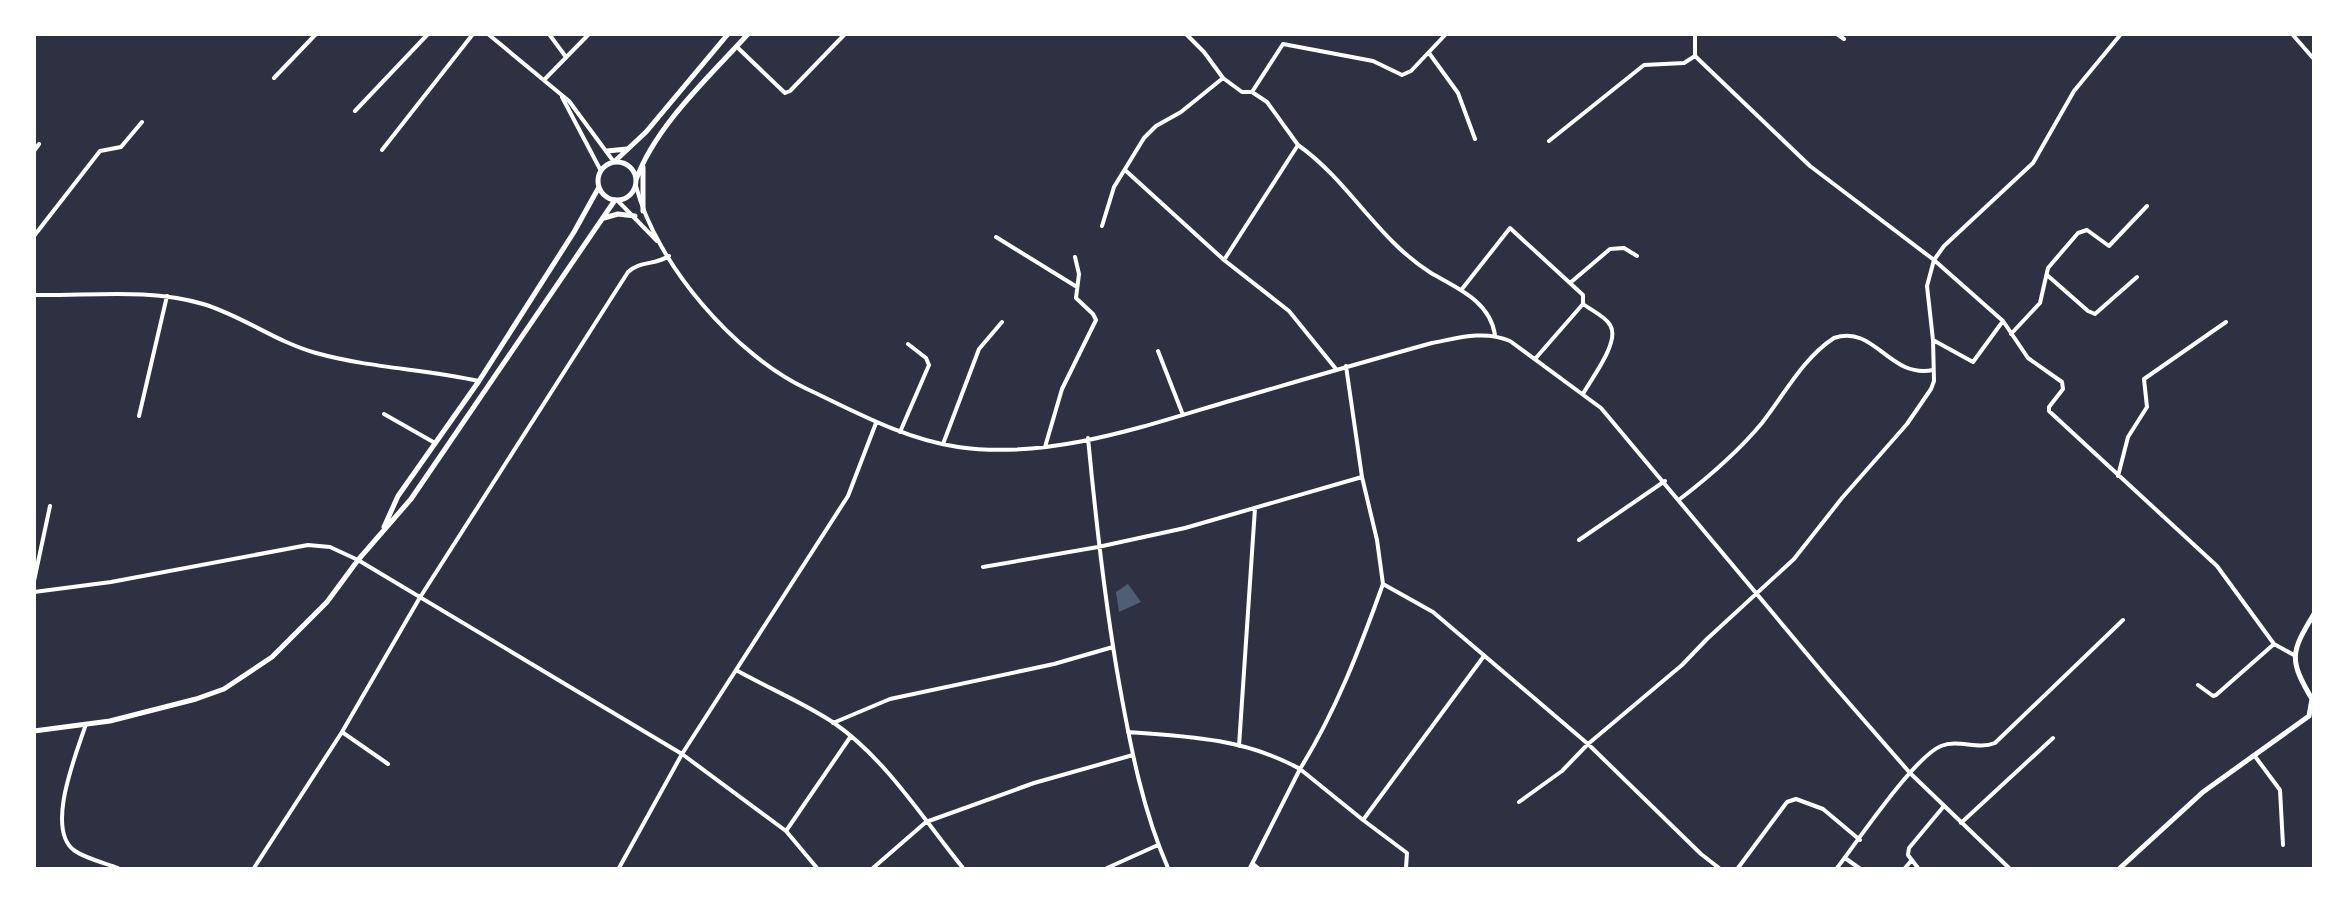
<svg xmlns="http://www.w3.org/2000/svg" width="2348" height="903" viewBox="0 0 2348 903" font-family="'PT Sans Narrow',sans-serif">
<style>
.water{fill:#4f5d75}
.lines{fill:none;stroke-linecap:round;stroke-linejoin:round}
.minor{stroke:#fff;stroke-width:4}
.tertiary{stroke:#fff;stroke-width:5}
</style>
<rect width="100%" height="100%" fill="#2d3142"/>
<path class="water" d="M1128,584L1141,602L1119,612L1116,592Z"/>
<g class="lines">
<path class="minor" d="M488,34L569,101L614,162
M549,34L566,57
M1186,34L1204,52L1223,78
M1837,34L1844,39
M2121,34L2074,91L2033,163L1944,246L1934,260L2003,321L2028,358L2062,382L2063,389L2049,407V411L2217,566L2274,644L2294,655
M2292,34L2313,58
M737,47L785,93L790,91L845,34
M1429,53L1458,93L1475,139
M274,78L316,34
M545,79L589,34
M1252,92L1283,44L1373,61L1402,75L1411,71L1446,34
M562,97L601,171
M355,111L428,34
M1549,141L1644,65L1684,63L1695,56V34
M382,150L473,34
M34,151L39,144
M1125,170L1224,260
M636,186C656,264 735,355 807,389C856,412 904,439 958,447C1048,460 1142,427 1226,402C1295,382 1363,362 1432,343C1458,338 1484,330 1510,341L1601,408L1828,679L1910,773L2009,868
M617,200L657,241
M1102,226L1114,187L1144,138L1156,126L1181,112L1223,78L1242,92H1252L1267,102L1298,145
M34,236L100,151L121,147L142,122
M996,237L1077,287
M2047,275L2088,311L2095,314L2137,277
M1570,283L1610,249L1624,248L1637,256
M1462,289L1510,228L1583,295V304L1535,359
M34,295C90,296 150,288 203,304C243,316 276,342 316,353C370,368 425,369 479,381
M2011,334L2040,303L2048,268L2078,233L2087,230L2109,246L2147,206
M1933,340L1973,362L2003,321
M1158,351L1183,415
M1346,366L1362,477L1377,540L1383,584
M1336,369L1289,311L1224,260L1298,145C1349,181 1377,239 1431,273C1457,288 1490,301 1495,335
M1583,394C1591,379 1621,341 1610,325C1606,317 1591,310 1583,304
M384,414L435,443
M139,416L167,296
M900,432L929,365L926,358L908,344
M1088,438C1096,522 1105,605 1120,688C1131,749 1143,811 1168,868
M943,444L979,349L1002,322
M1045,447L1062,389L1096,320L1093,314L1076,298L1079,274L1075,257
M2118,476L2128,437L2147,407L2144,379L2226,322
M1680,499C1710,476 1737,453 1762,423C1784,395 1803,358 1834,338C1875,324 1889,379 1933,370
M1579,540L1665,481
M983,567L1098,547L1185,528L1362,477
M34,581L50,506
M34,592L111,582L308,545L330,547L358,560L682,754L786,831L817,868
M736,670C768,688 804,703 834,723C886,759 924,820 963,868
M2198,685L2213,696L2216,695L2274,644
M833,723L890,699L1054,664L1113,647
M86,724C77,752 44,830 75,851C87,859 105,863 118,868
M342,732L388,764
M1128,732C1187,736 1247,739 1300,769C1336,711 1360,648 1383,584L1433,612L1588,744L1701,854L1719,868
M1239,746L1255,508
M2254,755L2280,790L2283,845
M1519,802L1562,771L1588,744L1682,665L1707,639L1794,559L1842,498L1907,424L1931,389L1934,381L1933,340L1927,286L1934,260L1810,166L1695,56
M1363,820L1407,853L1406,868
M1961,823L2053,738
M786,831L851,736
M1845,858L1859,868
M1253,864L1258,868
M254,868L342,732L419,599L628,272C639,261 656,265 669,256
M619,868L682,754L848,496L876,423
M873,868L926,822L1034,783L1133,755
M1107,868L1158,845
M1250,868L1300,769L1363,820L1484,656
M1738,868L1787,802L1796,799L1823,809L1860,840
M1837,868C1857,842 1914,757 1941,746C1959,739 1977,750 1995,743L2123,620
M1905,868L1911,861
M1918,868L1908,855L1909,848L1944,806"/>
<path class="tertiary" d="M607,151L627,149
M614,162L646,132L728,34
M598 181a19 19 0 1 1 38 0a19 19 0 1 1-38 0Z
M643,167V211
M636,180C655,126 710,76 748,34
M604,218L618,214L635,216
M384,527L398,496L479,381L574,232L599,187
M34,731L110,721L196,699L224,689L272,657L327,602L358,560L411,499L615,200
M2120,868L2203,792L2309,716L2312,699C2289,660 2290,653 2314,614"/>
</g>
<rect width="2348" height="903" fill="none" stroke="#ffffff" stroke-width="72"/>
</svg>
